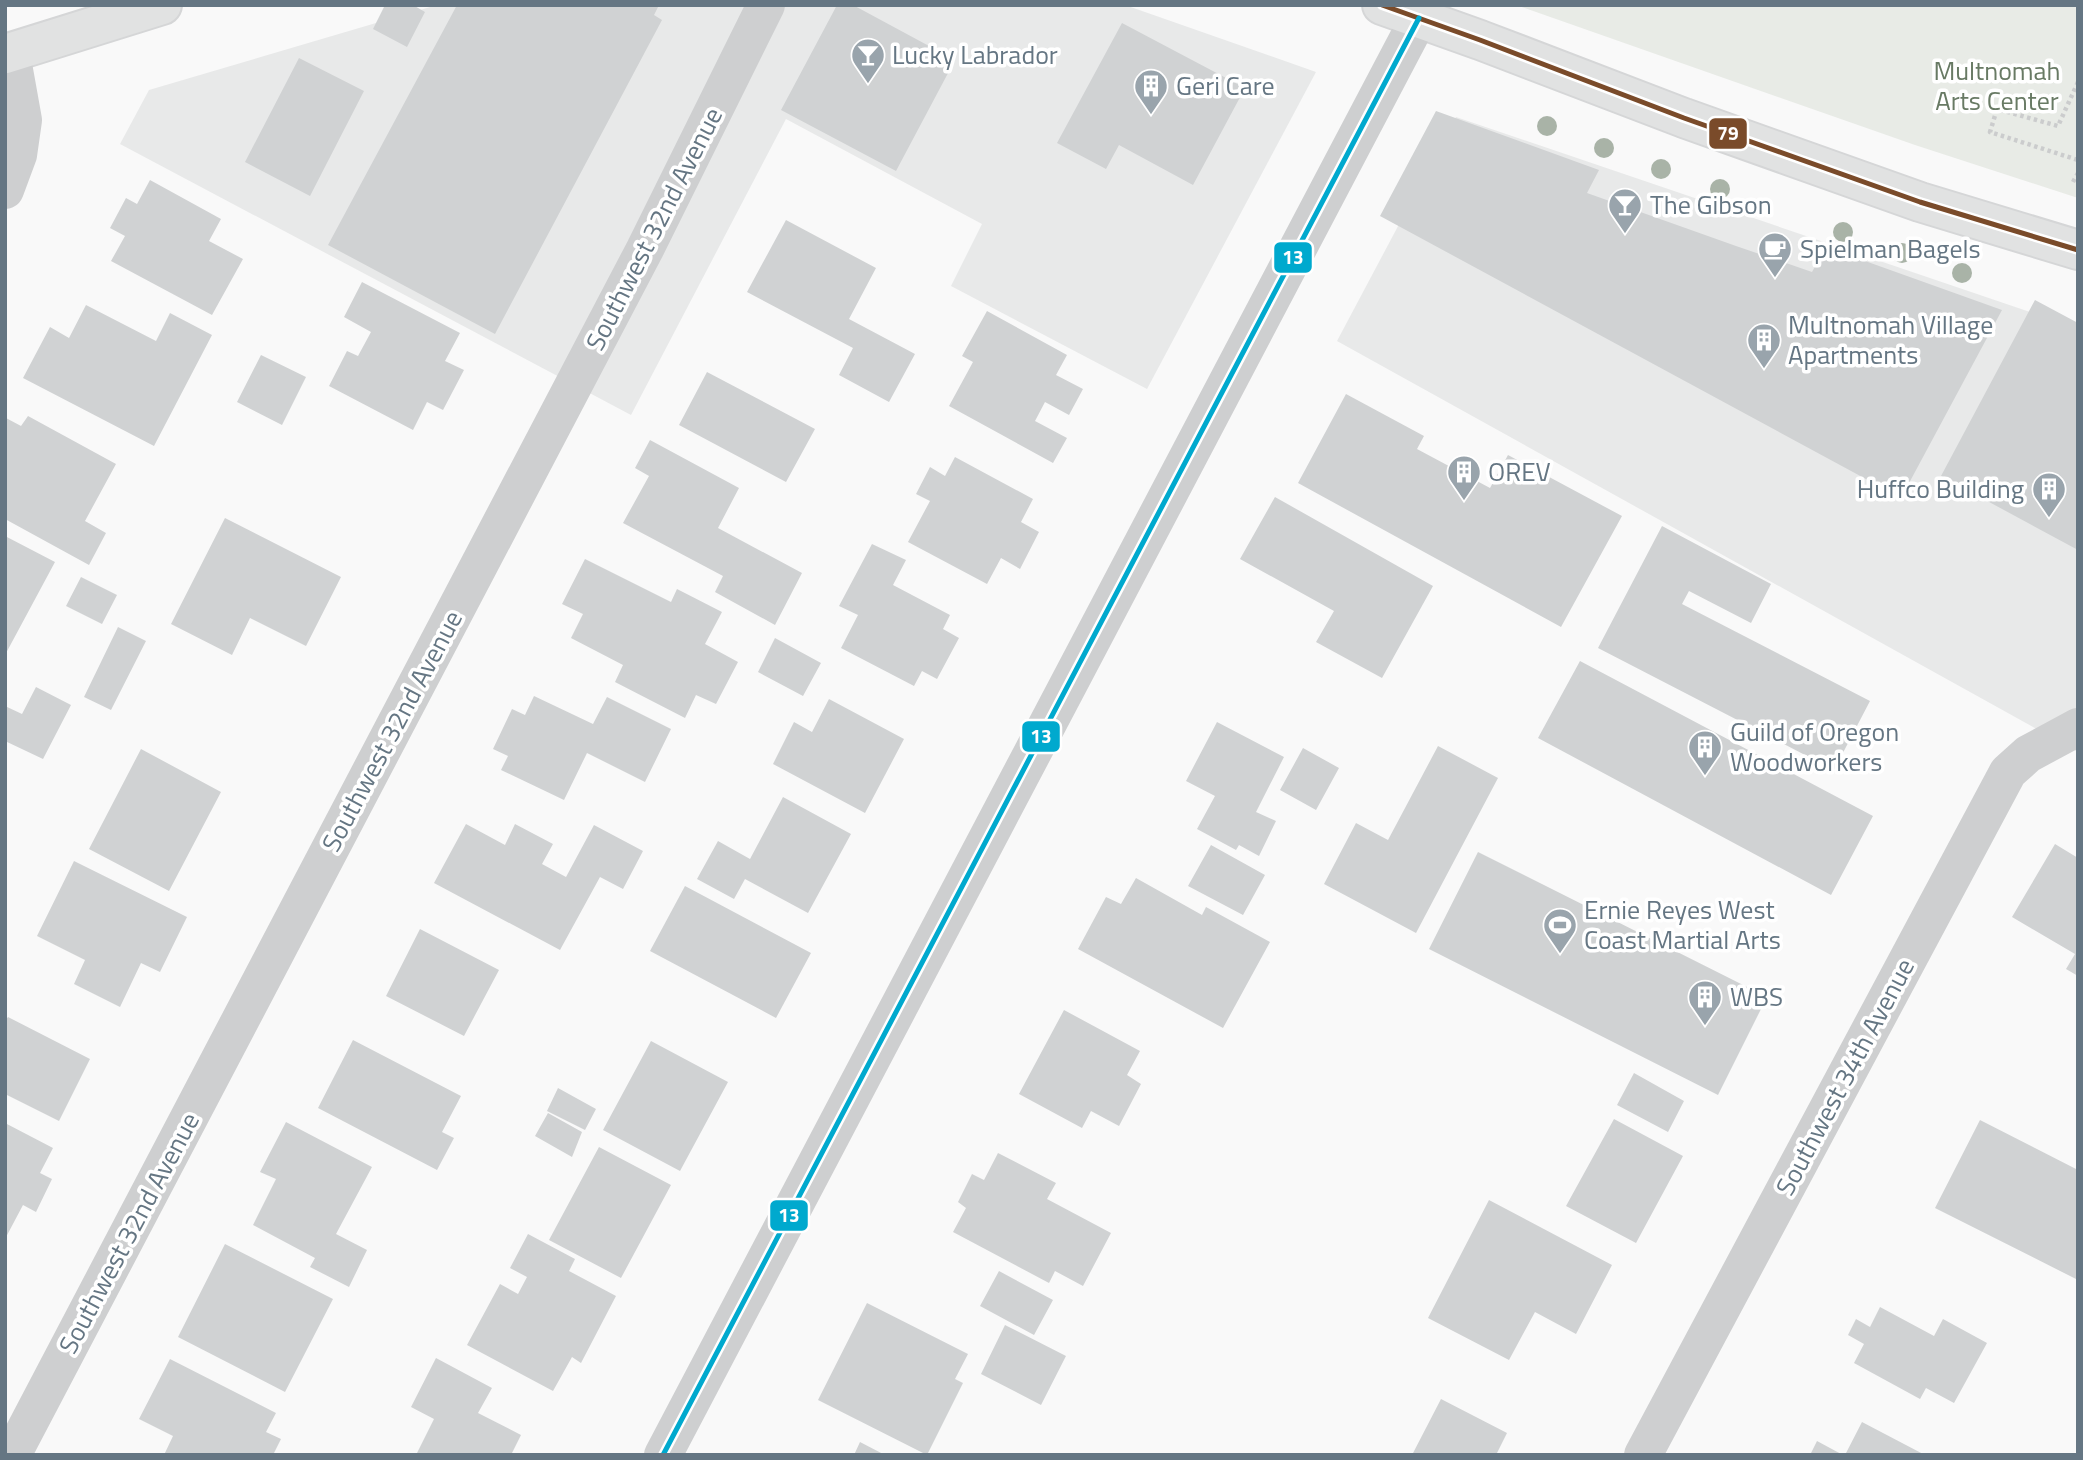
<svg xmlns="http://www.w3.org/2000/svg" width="2083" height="1460" viewBox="0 0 2083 1460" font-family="'Titillium Web',sans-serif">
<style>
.built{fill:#e8e9e9}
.green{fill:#e8ebe6}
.building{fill:#d0d2d3}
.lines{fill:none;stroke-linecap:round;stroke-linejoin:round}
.secondary-casing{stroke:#d5d6d7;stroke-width:42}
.path{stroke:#cbcccd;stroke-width:4.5;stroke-dasharray:3.5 3.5;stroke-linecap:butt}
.street{stroke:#cecfd0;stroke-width:38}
.secondary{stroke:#e1e2e2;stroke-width:38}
.bus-1-casing{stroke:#fff;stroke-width:10}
.bus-2-casing{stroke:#fff;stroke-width:10}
.bus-1{stroke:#7a4b2a;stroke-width:5}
.bus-2{stroke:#00a9ce;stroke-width:5}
.tree{fill:#a9b3a7}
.labels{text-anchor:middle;stroke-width:7;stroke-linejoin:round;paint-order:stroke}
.poi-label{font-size:26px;fill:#657683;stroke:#fff;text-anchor:start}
.park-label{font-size:26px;fill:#687a64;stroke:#fff}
.street-label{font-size:26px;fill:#657683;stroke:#fff}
.line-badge{stroke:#fff;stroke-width:2.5}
.badge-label{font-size:19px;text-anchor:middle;font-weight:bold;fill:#fff}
</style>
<rect width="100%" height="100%" fill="#f9f9f9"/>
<path class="built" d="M437,5H1125L1316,72L1147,389L951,286L982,224L786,119L631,415L120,144L149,90Z
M1456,117L2030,312L2078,325V752L1337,341Z"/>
<path class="green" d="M1516,5H2078V198L1915,145Z"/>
<path class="building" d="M385,5H413L425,12L407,47L373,29Z
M457,5H659L654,15L662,20L495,334L328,245Z
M837,5H853L955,60L896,171L781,110Z
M1122,23L1245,88L1193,185L1119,145L1106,169L1057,143Z
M299,58L364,91L310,196L245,162Z
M1436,111L1599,170L1587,193L1736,246L1812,272L1826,247L2002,310L1901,498L1380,216Z
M150,180L221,219L209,241L243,259L212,315L111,261L125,236L110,228L126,198L137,204Z
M786,220L876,268L849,319L915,354L889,402L839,375L853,348L747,292Z
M362,282L460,333L445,361L464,370L443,410L427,402L413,430L329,386L347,351L358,356L371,332L344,317Z
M2035,300L2078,323V550L1941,476Z
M86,305L156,341L170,313L212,335L154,446L23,378L50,327L69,338Z
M987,311L1067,355L1056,375L1083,389L1069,415L1045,402L1035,421L1067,438L1053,463L949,406L973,362L962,356Z
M261,355L306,377L282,425L237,402Z
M707,372L815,429L786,482L679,425Z
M1346,394L1424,436L1417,449L1490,488L1508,455L1622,516L1561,627L1298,483Z
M28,416L116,464L85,521L106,533L89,565L5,519V420L6,418L21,426Z
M650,440L739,488L718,528L802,573L775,625L715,592L723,576L623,523L649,476L635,468Z
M955,457L1033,499L1021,522L1039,532L1020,569L1001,558L987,584L908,542L930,501L916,494L930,467L945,476Z
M1275,497L1433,586L1382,678L1316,642L1334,611L1240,559Z
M225,518L341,577L306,646L250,618L232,655L171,624Z
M1662,526L1771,584L1751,623L1689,591L1682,604L1870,701L1834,770L1598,648Z
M5,536L55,562L5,655Z
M872,544L906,560L893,585L950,615L943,629L959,638L937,679L922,671L914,686L841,648L858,615L839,606Z
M585,559L671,602L677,589L722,612L705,644L738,662L716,704L696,695L685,718L615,682L623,665L571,638L583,614L562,604Z
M81,577L117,595L102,624L66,606Z
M118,627L146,641L111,710L84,697Z
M775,638L821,663L803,696L758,672Z
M1580,661L1873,816L1831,895L1538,738Z
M36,687L71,705L43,759L5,741V706L22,714Z
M534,696L593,724L607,697L671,729L645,782L587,753L564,800L501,770L508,756L493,749L512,709L525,715Z
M829,699L904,739L865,813L773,764L794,722L812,732Z
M1217,722L1284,757L1256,812L1276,821L1259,856L1239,845L1236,850L1197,829L1215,796L1186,781Z
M1438,746L1498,778L1416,933L1324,884L1356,823L1388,840Z
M1303,748L1339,768L1316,810L1280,790Z
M141,749L221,792L169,891L89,849Z
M783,797L851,834L808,913L745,879L734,899L697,879L718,841L750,859Z
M466,824L505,845L515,824L553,844L542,864L566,877L594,825L643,851L623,889L600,877L560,950L434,883Z
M2055,844L2078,858V976L2066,969L2075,954L2012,917Z
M1211,845L1265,875L1243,915L1188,886Z
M1478,852L1767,997L1718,1095L1429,949Z
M74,861L187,917L160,972L141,963L120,1007L74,984L85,960L37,936Z
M1136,878L1202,915L1206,907L1270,942L1223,1028L1078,949L1106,897L1121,904Z
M685,886L811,953L776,1018L650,951Z
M420,929L499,970L464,1036L386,996Z
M1064,1010L1140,1051L1127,1075L1141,1084L1119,1126L1091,1111L1082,1128L1019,1094Z
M8,1017L90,1059L59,1121L5,1094V1021Z
M353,1040L461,1096L442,1132L454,1138L437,1170L318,1108Z
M651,1041L728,1082L680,1171L603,1130Z
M1634,1073L1684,1101L1668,1132L1617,1105Z
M558,1088L596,1109L585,1130L547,1111Z
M548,1113L582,1132L572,1157L535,1136Z
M1614,1119L1683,1156L1636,1243L1566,1206Z
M1980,1120L2078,1170V1280L1935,1208Z
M286,1122L372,1167L336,1234L367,1250L349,1287L310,1267L315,1258L253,1225L276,1179L260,1172Z
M5,1123L53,1148L40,1173L52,1179L36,1212L23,1205L5,1239Z
M599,1147L671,1185L621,1278L549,1240Z
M998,1153L1056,1183L1047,1199L1111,1233L1083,1286L1055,1271L1049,1283L953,1232L966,1208L958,1202L972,1174L984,1180Z
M1489,1200L1612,1265L1576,1334L1535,1312L1509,1360L1428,1318Z
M528,1234L575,1259L569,1271L616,1296L581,1363L572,1357L553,1391L467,1345L500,1284L518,1294L527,1277L510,1268Z
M225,1244L333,1299L285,1392L178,1337Z
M999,1271L1053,1300L1034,1335L980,1306Z
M867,1303L968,1354L955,1379L963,1383L927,1455L818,1400Z
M1880,1307L1934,1336L1943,1319L1987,1343L1954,1403L1926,1388L1920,1399L1854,1363L1864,1344L1848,1335L1856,1319L1870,1327Z
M1005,1325L1066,1356L1041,1405L981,1374Z
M436,1358L492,1388L478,1413L521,1435L511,1455H416L434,1419L411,1407Z
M170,1359L276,1413L266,1432L281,1439L273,1455H164L173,1436L139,1419Z
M1441,1399L1507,1433L1496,1455H1412Z
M1862,1422L1925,1455H1845Z
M1817,1441L1843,1455H1810Z
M860,1442L885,1455H854Z"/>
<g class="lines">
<g class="secondary-casing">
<path id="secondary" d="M1382,5L1480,40L1684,118L1920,202L2078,250
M5,54L162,5"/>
</g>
<path class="path" d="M2078,82L2058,126L1997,109L1990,132L2078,160
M2073,182L2078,173"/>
<path class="street" d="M5,190L18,155L23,120L11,53
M12,1455L645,249L766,5
M663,1455L1419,18
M1643,1455L2008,772L2028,754L2078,727"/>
<use href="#secondary" class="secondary"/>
<g class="bus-1-casing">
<path id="bus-1" d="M1382,5L1480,40L1684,118L1920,202L2078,250"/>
</g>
<g class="bus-2-casing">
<path id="bus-2" d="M663,1455L1419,18"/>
</g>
<use href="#bus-1" class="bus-1"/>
<use href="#bus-2" class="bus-2"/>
</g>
<g class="tree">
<circle cx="1547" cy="126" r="10"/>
<circle cx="1604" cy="148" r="10"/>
<circle cx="1661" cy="169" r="10"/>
<circle cx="1720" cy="189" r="10"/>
<circle cx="1843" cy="232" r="10"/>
<circle cx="1902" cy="253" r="10"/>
<circle cx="1962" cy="273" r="10"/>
</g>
<defs>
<g id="bar-pin" transform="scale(1.75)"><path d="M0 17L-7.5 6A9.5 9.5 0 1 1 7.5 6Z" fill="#99a4ac" stroke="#fff"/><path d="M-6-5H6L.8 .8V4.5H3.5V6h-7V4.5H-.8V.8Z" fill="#fff"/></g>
<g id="building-pin" transform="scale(1.75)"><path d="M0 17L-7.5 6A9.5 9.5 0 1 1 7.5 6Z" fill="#99a4ac" stroke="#fff"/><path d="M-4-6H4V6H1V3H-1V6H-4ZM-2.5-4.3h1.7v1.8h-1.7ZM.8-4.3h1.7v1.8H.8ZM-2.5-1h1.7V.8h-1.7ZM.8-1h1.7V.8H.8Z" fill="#fff"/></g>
<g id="cafe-pin" transform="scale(1.75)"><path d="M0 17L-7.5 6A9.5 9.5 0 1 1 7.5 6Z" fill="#99a4ac" stroke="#fff"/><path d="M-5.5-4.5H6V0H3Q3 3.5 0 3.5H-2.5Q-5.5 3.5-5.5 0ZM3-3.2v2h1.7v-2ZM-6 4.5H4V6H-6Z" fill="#fff"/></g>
<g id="stadium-pin" transform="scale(1.75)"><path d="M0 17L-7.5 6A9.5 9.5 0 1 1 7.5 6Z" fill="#99a4ac" stroke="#fff"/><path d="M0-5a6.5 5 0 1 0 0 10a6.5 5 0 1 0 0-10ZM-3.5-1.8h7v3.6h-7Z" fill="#fff"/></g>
</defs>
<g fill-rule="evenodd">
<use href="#bar-pin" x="868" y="55"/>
<use href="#building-pin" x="1151" y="86"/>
<use href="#bar-pin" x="1625" y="205"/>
<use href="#cafe-pin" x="1775" y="249"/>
<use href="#building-pin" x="1764" y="340"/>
<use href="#building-pin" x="1464" y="472"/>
<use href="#building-pin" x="2049" y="489"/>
<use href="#building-pin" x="1705" y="747"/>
<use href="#stadium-pin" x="1560" y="925"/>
<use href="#building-pin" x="1705" y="997"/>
</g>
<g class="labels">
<g class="poi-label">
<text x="892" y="64">Lucky Labrador</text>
<text x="1176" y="95">Geri Care</text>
<text x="1650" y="214">The Gibson</text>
<text x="1800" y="258">Spielman Bagels</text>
<text x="1788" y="334">Multnomah Village<tspan x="1788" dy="30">Apartments</tspan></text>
<text x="1488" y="481">OREV</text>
<text x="2024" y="498" text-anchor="end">Huffco Building</text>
<text x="1730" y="741">Guild of Oregon<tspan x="1730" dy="30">Woodworkers</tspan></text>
<text x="1584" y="919">Ernie Reyes West<tspan x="1584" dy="30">Coast Martial Arts</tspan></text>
<text x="1730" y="1006">WBS</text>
</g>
<g class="park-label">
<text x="1997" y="80">Multnomah<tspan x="1997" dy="30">Arts Center</tspan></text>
</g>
<g class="street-label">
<text transform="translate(654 229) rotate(-63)" y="9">Southwest 32nd Avenue</text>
<text transform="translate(392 731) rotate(-62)" y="9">Southwest 32nd Avenue</text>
<text transform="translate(1845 1077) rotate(-62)" y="9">Southwest 34th Avenue</text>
<text transform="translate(129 1233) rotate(-62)" y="9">Southwest 32nd Avenue</text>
</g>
</g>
<g class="line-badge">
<rect x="1708" y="117" width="40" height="33" rx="7" fill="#7a4b2a"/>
<rect x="1273" y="241" width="40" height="33" rx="7" fill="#00a9ce"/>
<rect x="1021" y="720" width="40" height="33" rx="7" fill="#00a9ce"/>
<rect x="769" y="1199" width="40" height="33" rx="7" fill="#00a9ce"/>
</g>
<g class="badge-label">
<text x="1728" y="140">79</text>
<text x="1293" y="264">13</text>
<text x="1041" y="743">13</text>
<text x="789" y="1222">13</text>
</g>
<rect width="2083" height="1460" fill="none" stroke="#657683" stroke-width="14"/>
</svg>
